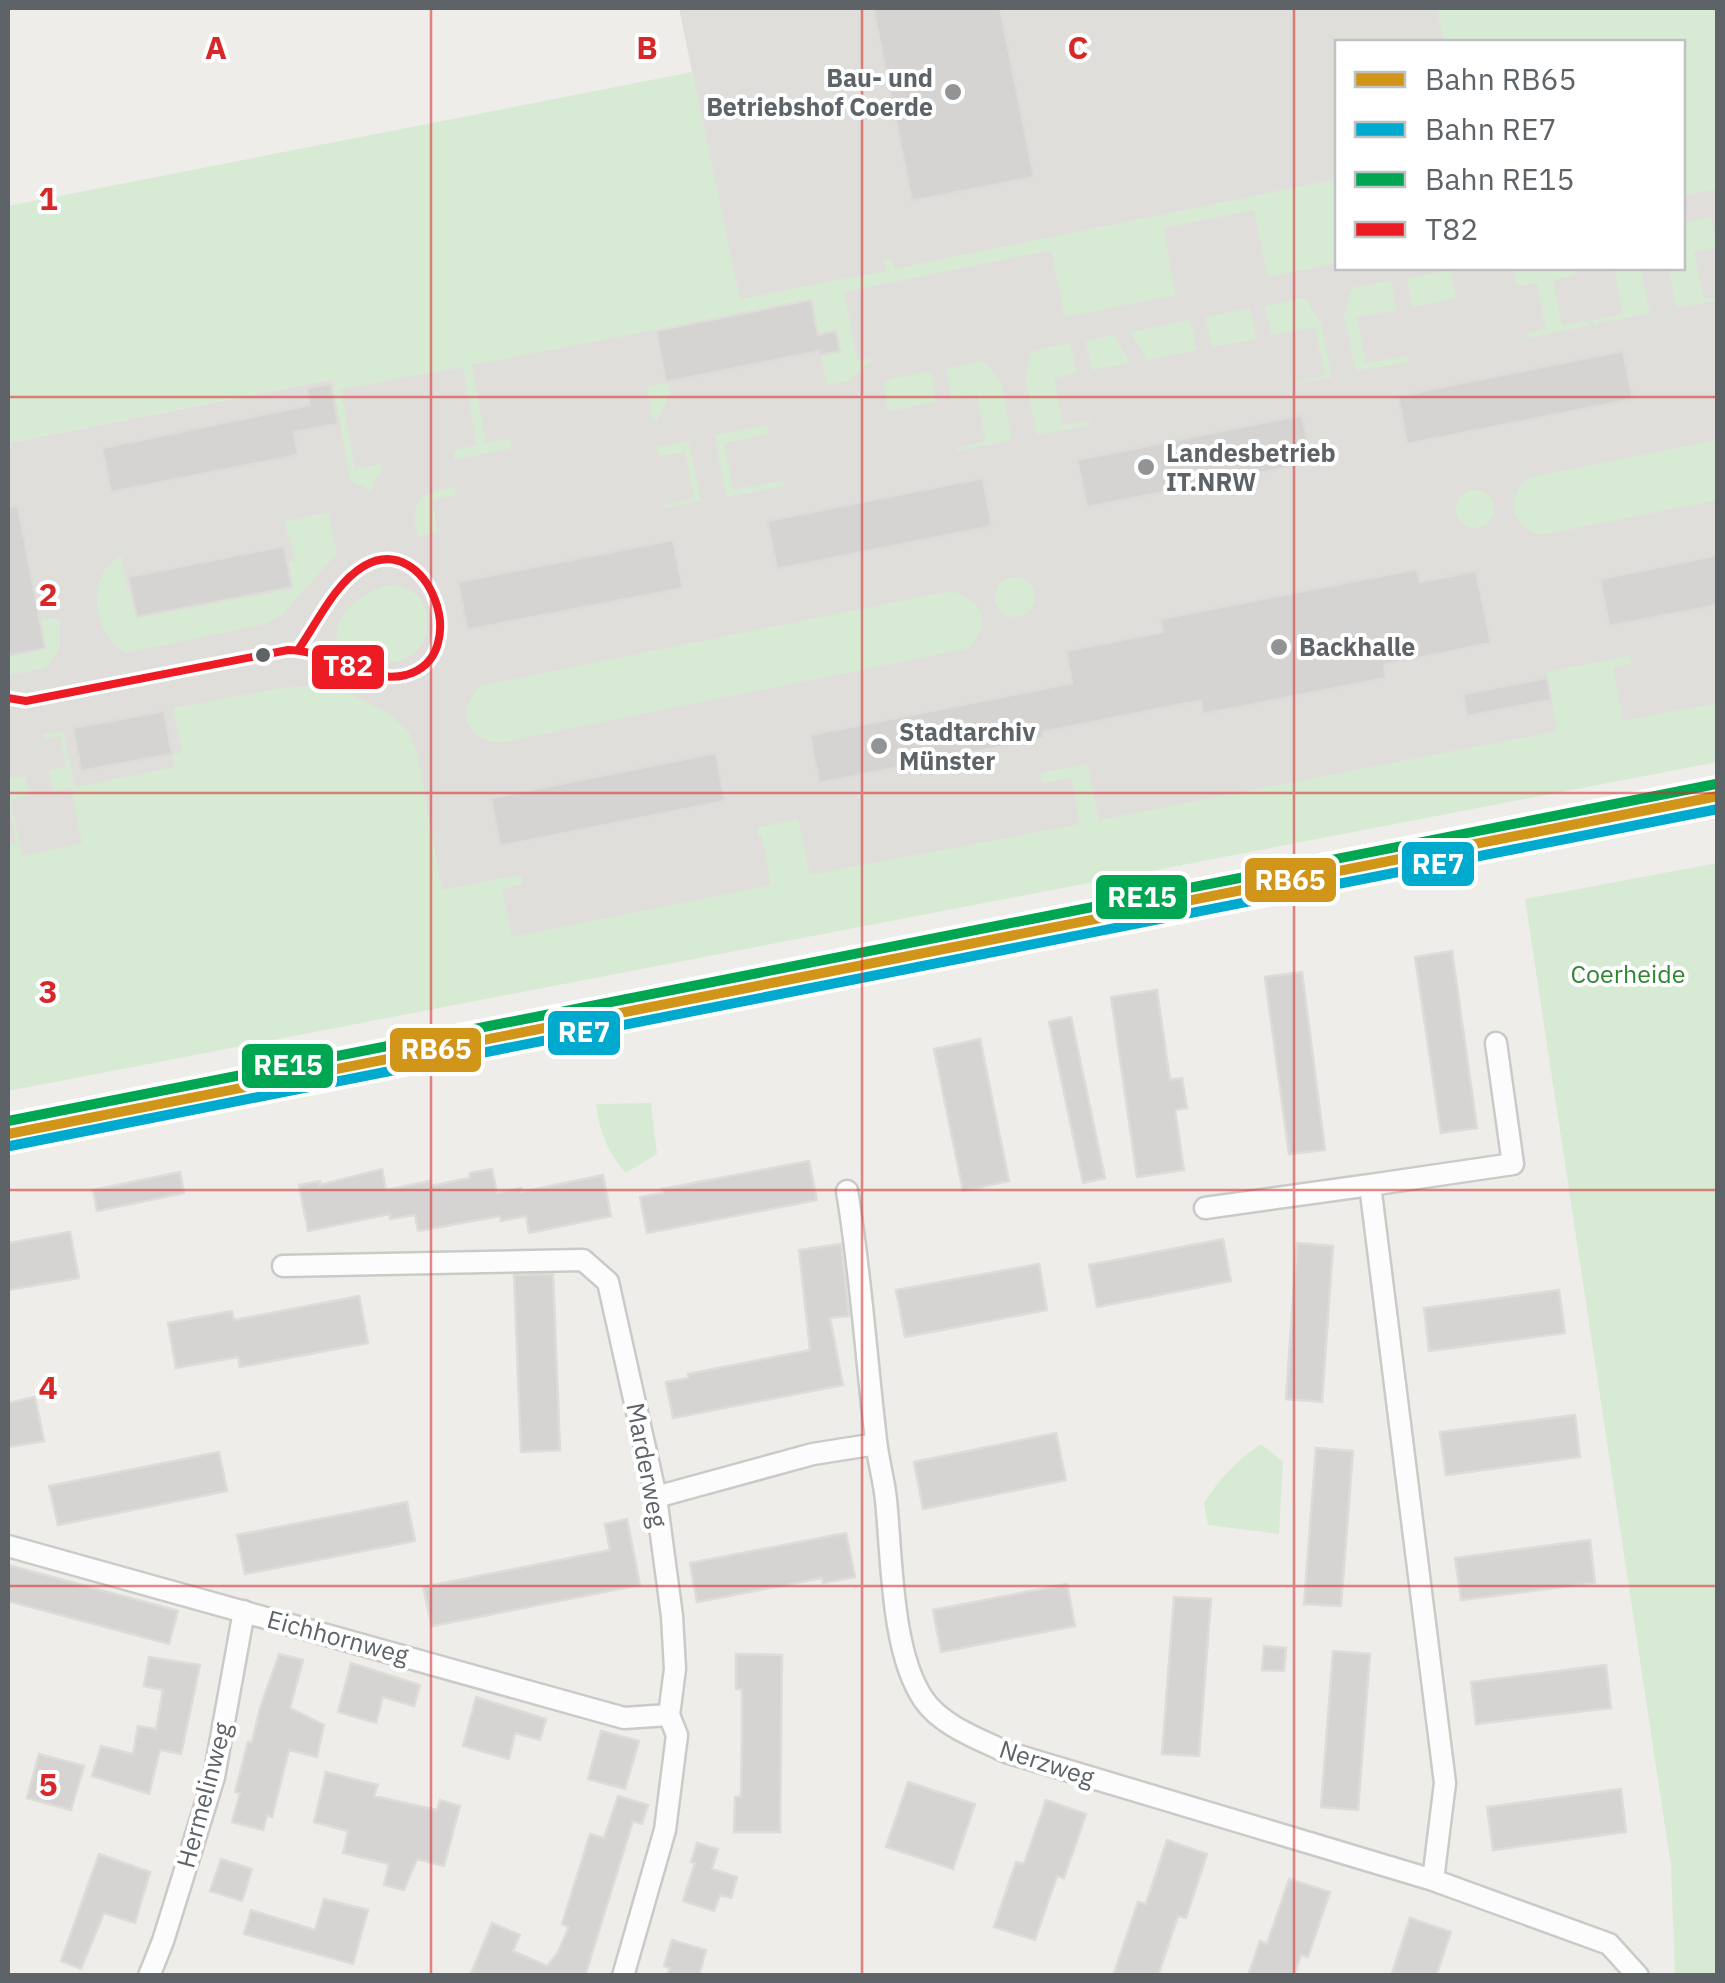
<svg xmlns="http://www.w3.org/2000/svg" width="1725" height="1983" viewBox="0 0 1725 1983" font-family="'IBM Plex Sans',sans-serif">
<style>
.industrial{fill:#e0deda;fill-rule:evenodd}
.green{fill:#d7ebd4}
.building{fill:#d5d4d2;stroke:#dedcd8;stroke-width:2.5}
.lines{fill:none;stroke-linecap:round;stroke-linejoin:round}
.street-casing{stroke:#cacac9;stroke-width:25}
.street{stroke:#fdfcfc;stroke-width:20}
.bus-1-casing{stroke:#fff;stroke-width:15}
.bus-1{stroke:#ed1c24;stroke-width:8}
.rail-1-casing{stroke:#fff;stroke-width:18}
.rail-2-casing{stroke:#fff;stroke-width:18}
.rail-3-casing{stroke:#fff;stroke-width:18}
.rail-1{stroke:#d1951a;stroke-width:10}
.rail-2{stroke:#00a9ce;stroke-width:10}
.rail-3{stroke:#00a651;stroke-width:10}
.grid{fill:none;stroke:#d62828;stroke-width:2.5;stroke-opacity:0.55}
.poi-dot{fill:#919395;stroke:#fff;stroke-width:4}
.bus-dot{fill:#5e6368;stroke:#fff;stroke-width:4}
.labels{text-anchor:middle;stroke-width:8;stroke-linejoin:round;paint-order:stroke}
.poi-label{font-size:25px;font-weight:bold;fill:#5e6368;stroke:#fff;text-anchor:start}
.park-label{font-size:25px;fill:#308531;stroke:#fff}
.street-label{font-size:25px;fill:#5e6368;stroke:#fff}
.grid-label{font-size:32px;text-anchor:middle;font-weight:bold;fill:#d62828;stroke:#fff;stroke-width:8;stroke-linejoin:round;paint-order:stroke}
.line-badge{stroke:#fff;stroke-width:4}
.badge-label{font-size:28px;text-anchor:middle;font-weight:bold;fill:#fff}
</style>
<rect width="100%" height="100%" fill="#efede9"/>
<path class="industrial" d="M679,8H1717V731L8,1066V443L739,299ZM1338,42H1682V268H1338Z"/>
<path class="green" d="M1437,8H1717V189L1683,196L1682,42H1444Z
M692,72L740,299L886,271L884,259L891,258L894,269L1337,179V197L1335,198L1337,263L1268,277L1254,210L1163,228L1176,295L1065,317L1051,250L844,292L857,360L874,359L848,381L827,385L821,355L839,351L836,332L818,335L810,300L656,331L670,393L657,420L653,421L647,387L665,383L654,330L472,365L486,443L510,439L511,448L455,460L453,451L477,445L463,367L341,389L355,469L380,464L382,474L373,480L372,491L350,481L332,379L8,443V206Z
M1711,217L1717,247L1694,252L1704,299L1717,297V300L1677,308L1668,268H1682L1683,223Z
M1514,268H1574L1575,275L1553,280L1562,325L1589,321V325L1528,338L1527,333L1546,329L1537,283L1517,286Z
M1614,268H1641L1650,313L1594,324L1593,320L1623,314Z
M1451,270L1456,298L1412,307L1407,278Z
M1391,281L1396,310L1357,317L1366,363L1408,356L1409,362L1358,371L1355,368L1344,315L1352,288Z
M1305,298L1321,323L1332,377L1279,387L1325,375L1315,327L1272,335L1265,306Z
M1250,308L1256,339L1212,347L1206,317Z
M1190,320L1197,350L1147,360L1131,332Z
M1114,335L1130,363L1092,370L1086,341Z
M1070,343L1076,373L1054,378L1063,425L1089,421L1090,425L1037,435L1025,377L1032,351Z
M984,361L1001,383L1012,440L957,451V448L986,441L977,395L952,399L946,369Z
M931,371L936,402L889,411L883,385L891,379Z
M768,425L769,434L724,443L733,490L783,481L784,486L726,497L715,435Z
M1717,440V500L1540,535C1511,526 1505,498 1528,478Z
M689,441L701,501L665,508L664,505L694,498L685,452L659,456L657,447Z
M455,487L456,495L433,500L437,531L419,537C406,501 423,492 455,487Z
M1456 509a19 19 0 1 1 38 0a19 19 0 1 1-38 0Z
M328,513L337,553L282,615L264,624L125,653C93,633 84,575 121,556L127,588H131L137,617L292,587L287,563L296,560L284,521Z
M995 597a20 20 0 1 1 40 0a20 20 0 1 1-40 0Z
M389,585C450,587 438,679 365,660C307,646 349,595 389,585Z
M950,591C983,598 992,622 969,648L498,743C465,736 456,712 480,686Z
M60,618V647L46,668L8,675V656L44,648L40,621Z
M1630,656L1632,663L1613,668L1623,721L1718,703L1717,762L8,1091V845L16,843L8,801V779L25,776L29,796L11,800L22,856L82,843L71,788L53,791L49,771L66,767L60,736L44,739L43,735L63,731L75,787L175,767L173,755L182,752L173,708L281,688L318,686L348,693L388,713L409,732L418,757L442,890L521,875L523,884L502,889L512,937L771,885L762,836H758L757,828L798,819L810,875L1080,824L1072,778L1042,783L1041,773L1087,764L1099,820L1557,731L1546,672Z
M1717,863L1718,1975L1675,1976L1671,1866L1525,899Z
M651,1103L657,1154L626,1173C607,1151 600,1133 596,1104Z
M1261,1444L1283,1462L1279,1534L1208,1525L1204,1503C1219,1479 1237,1460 1261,1444Z"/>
<path class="building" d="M873,8H1000L1034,177L912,201Z
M811,300L818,335L836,331L840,351L819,355V351L666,382L656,331Z
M1623,351L1633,399L1407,444L1398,396Z
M331,384L338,424L294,432L298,455L111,492L102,448L310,405L307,388Z
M1302,415L1312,463L1087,507L1077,460Z
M983,478L992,526L777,569L767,521Z
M18,506L45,648L8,656V507Z
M673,540L683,588L467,630L458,582Z
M284,546L292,587L137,617L128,577Z
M1718,555V605L1609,626L1600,579Z
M1417,569L1420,582L1476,571L1491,643L1384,665L1386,678L1203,714L1201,701L1177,705L1043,732L1044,738L819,783L810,735L1072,683L1066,651L1163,632L1160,619Z
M1547,678L1551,700L1467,716L1463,694Z
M164,711L172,754L81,771L73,728Z
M716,753L725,801L500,846L491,798Z
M1452,951L1477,1128L1441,1133L1415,957Z
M1302,972L1325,1150L1289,1154L1265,977Z
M1157,990L1170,1080L1182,1078L1187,1108L1175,1110L1184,1170L1137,1177L1111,997Z
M1071,1017L1105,1178L1083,1183L1049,1022Z
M980,1039L1009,1181L963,1191L934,1049Z
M809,1161L817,1200L647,1233L640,1197L663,1193L662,1189Z
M382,1169L386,1190L430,1181V1186L470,1178V1173L492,1169L497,1193L521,1188V1192L603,1175L611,1216L529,1233L526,1216L501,1221L500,1216L418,1231L415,1215L390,1219V1214L308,1231L299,1185L320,1181V1185Z
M180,1172L184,1193L97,1211L93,1190Z
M70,1232L79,1278L8,1290V1243Z
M1223,1239L1231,1281L1097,1307L1089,1265Z
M1297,1243L1333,1246L1322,1402L1286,1399Z
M841,1244L849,1316L830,1318L843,1385L673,1418L666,1382L689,1378L688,1374L810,1350L799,1250Z
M1039,1264L1047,1310L905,1337L896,1290Z
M553,1274L560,1450L521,1452L514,1275Z
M1559,1290L1565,1333L1429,1351L1424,1308Z
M359,1296L368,1343L240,1367L238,1357L176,1368L168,1323L232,1311L234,1320Z
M35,1397L44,1441L8,1447V1403Z
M1575,1415L1580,1457L1446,1475L1440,1432Z
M1056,1433L1066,1480L923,1509L914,1462Z
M1316,1448L1353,1451L1341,1606L1304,1604Z
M219,1452L227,1491L58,1525L49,1486Z
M407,1502L415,1541L245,1574L237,1535Z
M627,1519L640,1585L432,1626L423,1587L610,1550L605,1524Z
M846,1533L855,1577L823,1583L822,1578L697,1602L690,1563Z
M1590,1540L1595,1583L1461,1600L1455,1558Z
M8,1565L178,1611L169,1644L8,1601Z
M1067,1584L1075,1626L941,1652L933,1610Z
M1174,1597L1211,1599L1199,1756L1162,1754Z
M1264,1646L1286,1648L1284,1671L1262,1670Z
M1333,1651L1370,1654L1358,1810L1321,1807Z
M279,1654L303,1660L290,1708L324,1725L317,1757L289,1750L272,1817L267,1815L263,1830L232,1822L240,1793L235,1792L248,1742H252L260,1708Z
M736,1654L782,1655L780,1832H734L735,1797H741L742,1737V1689H736Z
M149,1657L200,1665L181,1754L160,1750L149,1794L92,1776L101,1746L133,1754L138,1726L156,1729L163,1690L144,1686Z
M351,1663L420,1685L414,1706L383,1697L376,1723L338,1712Z
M1606,1665L1611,1708L1476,1724L1471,1682Z
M476,1697L546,1719L540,1740L515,1733L509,1759L463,1746Z
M601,1731L639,1741L625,1789L588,1779Z
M39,1754L84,1766L71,1810L27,1798Z
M326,1772L378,1785L374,1796L437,1810L440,1800L460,1806L444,1866L417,1859L404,1890L384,1885L389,1864L343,1853L348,1831L314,1822Z
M908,1782L975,1804L953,1869L886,1847Z
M1621,1789L1626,1832L1493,1850L1487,1807Z
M618,1796L648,1805L642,1824L633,1821L585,1976H470L492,1923L520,1935L513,1951L547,1966L558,1952L569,1927L562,1924L590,1834L604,1838Z
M1046,1800L1086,1814L1064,1878L1057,1876L1035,1940L994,1927L1016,1862L1024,1864Z
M1167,1840L1207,1854L1186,1918L1178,1916L1158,1976H1113L1138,1902L1146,1904Z
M697,1843L718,1849L712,1869L737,1877L731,1898L720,1895L714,1911L683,1901L695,1863L691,1862Z
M99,1854L150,1872L135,1923L104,1913L81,1969L61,1961Z
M221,1859L252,1869L242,1901L210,1891Z
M1289,1879L1330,1892L1308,1957L1301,1955L1294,1976H1248L1260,1941L1267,1944Z
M324,1899L368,1910L353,1964L244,1934L251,1910L315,1930Z
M1410,1918L1451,1932L1436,1976H1391Z
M672,1940L706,1950L699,1976H667L670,1968L664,1966Z"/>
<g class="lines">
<g class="street-casing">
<path id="street" d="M1370,1185L1513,1164L1496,1043
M847,1191C861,1274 866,1357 876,1440C878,1460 884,1480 886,1500C892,1557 891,1653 924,1700C942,1726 979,1739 1006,1752L1433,1880
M1205,1208L1370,1185L1445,1783L1433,1880L1609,1944L1638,1976
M283,1266L583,1260L608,1282L656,1497L672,1616L675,1669L669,1715L677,1735L665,1830L623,1976
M656,1497L813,1454L876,1444
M8,1546L624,1718L669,1715
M149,1976L163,1941L214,1777L244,1611"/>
</g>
<use href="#street" class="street"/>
<g class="bus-1-casing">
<path id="bus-1" d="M8,698L26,701L288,650C328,650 366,685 406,675C475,656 428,529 364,566C335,583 317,623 298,650"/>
</g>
<use href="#bus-1" class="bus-1"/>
<g class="rail-1-casing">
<path id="rail-1" d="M8,1134L1718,796"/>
</g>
<g class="rail-2-casing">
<path id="rail-2" d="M10,1146L1718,809"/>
</g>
<g class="rail-3-casing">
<path id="rail-3" d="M8,1121L1716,784"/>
</g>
<use href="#rail-1" class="rail-1"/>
<use href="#rail-2" class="rail-2"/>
<use href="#rail-3" class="rail-3"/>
</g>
<path class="grid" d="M431,8V1976M862,8V1976M1294,8V1976M8,397H1718M8,793H1718M8,1190H1718M8,1586H1718"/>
<g class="poi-dot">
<circle cx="953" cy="92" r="10"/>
<circle cx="1146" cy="467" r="10"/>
<circle cx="1279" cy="647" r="10"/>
<circle cx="879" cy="746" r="10"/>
</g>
<circle class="bus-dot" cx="263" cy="655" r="9"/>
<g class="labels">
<g class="poi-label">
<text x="933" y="87" text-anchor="end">Bau- und<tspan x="933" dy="29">Betriebshof Coerde</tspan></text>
<text x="1166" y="462">Landesbetrieb<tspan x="1166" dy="29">IT.NRW</tspan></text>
<text x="1299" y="656">Backhalle</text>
<text x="899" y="741">Stadtarchiv<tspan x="899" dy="29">Münster</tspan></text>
</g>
<g class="park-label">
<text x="1628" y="983">Coerheide</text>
</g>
<g class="street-label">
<text transform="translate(647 1465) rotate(79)" y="9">Marderweg</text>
<text transform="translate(338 1637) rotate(15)" y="9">Eichhornweg</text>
<text transform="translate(1047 1763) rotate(18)" y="9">Nerzweg</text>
<text transform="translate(204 1795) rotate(-75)" y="9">Hermelinweg</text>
</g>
</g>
<g class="grid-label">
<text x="216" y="59">A</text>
<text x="647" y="59">B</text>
<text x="1078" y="59">C</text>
<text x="48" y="210">1</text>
<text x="48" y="606">2</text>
<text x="48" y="1003">3</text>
<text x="48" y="1399">4</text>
<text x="48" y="1796">5</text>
</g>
<g class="line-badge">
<rect x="310" y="643" width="76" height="48" rx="10" fill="#ed1c24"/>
<rect x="1400" y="840" width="76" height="48" rx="10" fill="#00a9ce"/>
<rect x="1243" y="856" width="95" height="48" rx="10" fill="#d1951a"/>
<rect x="1094" y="873" width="95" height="48" rx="10" fill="#00a651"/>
<rect x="546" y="1009" width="76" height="48" rx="10" fill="#00a9ce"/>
<rect x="388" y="1026" width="95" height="48" rx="10" fill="#d1951a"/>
<rect x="240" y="1042" width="95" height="48" rx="10" fill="#00a651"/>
</g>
<g class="badge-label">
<text x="348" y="676">T82</text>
<text x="1438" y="874">RE7</text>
<text x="1290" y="890">RB65</text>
<text x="1142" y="907">RE15</text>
<text x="584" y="1042">RE7</text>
<text x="436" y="1059">RB65</text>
<text x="288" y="1075">RE15</text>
</g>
<rect width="1725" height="1983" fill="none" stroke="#5e6368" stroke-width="20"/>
<rect x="1335" y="40" width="350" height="230" fill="#ffffff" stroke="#bfc1c3" stroke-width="2.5"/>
<rect x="1355" y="72" width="50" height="15" fill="#d1951a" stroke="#bfc1c3" stroke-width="2.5"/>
<text x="1425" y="90" font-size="30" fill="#5e6368">Bahn RB65</text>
<rect x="1355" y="122" width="50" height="15" fill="#00a9ce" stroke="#bfc1c3" stroke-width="2.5"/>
<text x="1425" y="140" font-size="30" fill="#5e6368">Bahn RE7</text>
<rect x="1355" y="172" width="50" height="15" fill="#00a651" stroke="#bfc1c3" stroke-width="2.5"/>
<text x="1425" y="190" font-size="30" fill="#5e6368">Bahn RE15</text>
<rect x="1355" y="222" width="50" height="15" fill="#ed1c24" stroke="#bfc1c3" stroke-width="2.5"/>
<text x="1425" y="240" font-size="30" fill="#5e6368">T82</text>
</svg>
